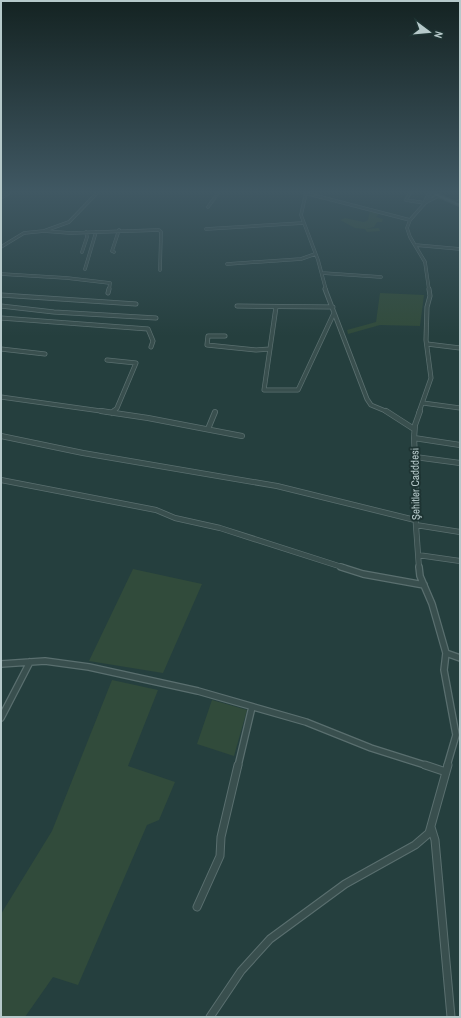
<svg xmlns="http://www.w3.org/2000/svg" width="461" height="1018" viewBox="0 0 461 1018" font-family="'Archivo Narrow',sans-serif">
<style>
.green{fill:#314b3b}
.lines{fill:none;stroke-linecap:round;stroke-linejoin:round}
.minor-far4-casing{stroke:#5a6f6f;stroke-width:3.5}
.minor-far3-casing{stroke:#5a6f6f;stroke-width:5}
.minor-far2-casing{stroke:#5a6f6f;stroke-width:6}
.minor-far1-casing{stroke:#5a6f6f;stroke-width:8}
.minor-casing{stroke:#5a6f6f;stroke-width:9}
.major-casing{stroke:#465b5a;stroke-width:2.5}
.minor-far4{stroke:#394f4e;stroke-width:2.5}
.minor-far3{stroke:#394f4e;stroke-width:3.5}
.minor-far2{stroke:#394f4e;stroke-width:4.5}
.minor-far1{stroke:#394f4e;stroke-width:5.5}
.minor{stroke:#394f4e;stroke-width:7}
.major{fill:#576f6e;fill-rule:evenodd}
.labels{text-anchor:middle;stroke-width:4;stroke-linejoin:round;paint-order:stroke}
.street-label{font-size:11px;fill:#b6c9ca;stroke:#1e3433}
</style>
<rect width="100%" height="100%" fill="#253f3e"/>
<path class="green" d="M370,211L379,214L376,217L383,219L382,222H377L374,227L366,229L379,228L380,231L367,232L365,229L355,228L340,220L345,218L364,222L368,220Z
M380,293L424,295L420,326L380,325L348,334L347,330L376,322Z
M133,569L202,584L163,673L89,661Z
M112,680L158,690L128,766L175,782L159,820L147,825L78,985L53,977L25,1017H1V914L52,831Z
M212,700L247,710L234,756L197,744Z"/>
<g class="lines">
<g class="minor-far4-casing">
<path id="minor-far4" d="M305,193L410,220
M306,193L301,215L318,260L326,290
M410,193L406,200L425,203L438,196
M1,198L9,193
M425,201L429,193
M457,202L460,201
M208,207L218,193
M206,229L303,223
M44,231L70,233L159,230L161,232L160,270
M415,245L460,249
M1,247L24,233L44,231L69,222L97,193
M82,252L87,237L86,232
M114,252L112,251L119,230
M227,264L301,259L315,254
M85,269L96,232
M322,273L381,277
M1,274L67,278L110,283L109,290
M429,290L425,262L410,237L407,228L410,220L433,194"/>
</g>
<g class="minor-far3-casing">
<path id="minor-far3" d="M325,289L367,399L371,405L388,412
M108,293L109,289
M1,295L136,304
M1,306L54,312L156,318
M237,306L333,307
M276,307L264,390H298L334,313
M1,318L148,329L153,341L151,347
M225,336H208L207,345L256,350L270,349
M427,344L460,348
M1,349L45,354
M107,360L136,363L117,408L113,412
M1,397L108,412
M423,403L460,408
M419,412L431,378L426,340L427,307L430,296L429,289"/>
</g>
<g class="minor-far2-casing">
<path id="minor-far2" d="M101,411L148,418L242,436
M386,411L414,429
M112,413L114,411
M208,429L215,412
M1,436L83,453L277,486L415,520
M414,438L460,445
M415,457L460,463
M1,480L156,510L175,518L220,528L345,568
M416,525L460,532
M418,555L460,561
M419,568L415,512L416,476L414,438L415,425L420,411"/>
</g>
<g class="minor-far1-casing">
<path id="minor-far1" d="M341,567L363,574L424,585
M419,567L420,576L432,604L446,653L444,670L456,735L447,766
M446,653L460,658
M1,664L45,661L89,667L198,691L306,722L371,748L428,766
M1,718L30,662
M238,766L252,707"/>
</g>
<g class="minor-casing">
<path id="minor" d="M425,765L446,772
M431,827L435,840L451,1017
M197,907L220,856L221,837L238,765
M210,1017L241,971L270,939L345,884L415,845L429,833L448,765"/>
</g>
<g class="major-casing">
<path id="major" d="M435,193L460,204V206L430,193Z"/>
</g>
<use href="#minor-far4" class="minor-far4"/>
<use href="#minor-far3" class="minor-far3"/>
<use href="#minor-far2" class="minor-far2"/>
<use href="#minor-far1" class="minor-far1"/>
<use href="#minor" class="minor"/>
<use href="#major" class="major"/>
</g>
<linearGradient id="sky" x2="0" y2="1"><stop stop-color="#142322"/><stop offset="0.57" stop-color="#405863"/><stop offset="1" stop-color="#405863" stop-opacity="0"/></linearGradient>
<rect width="461" height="336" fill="url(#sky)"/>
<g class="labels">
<g class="street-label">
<text transform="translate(415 484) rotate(-91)" y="4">Şehitler Cadddesi</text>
</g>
</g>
<rect width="461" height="1018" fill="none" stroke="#b6c9ca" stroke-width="4"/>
<g transform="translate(429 32) rotate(106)" stroke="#1e3433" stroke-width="3" paint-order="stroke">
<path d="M0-3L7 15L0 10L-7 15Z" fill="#b6c9ca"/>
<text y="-6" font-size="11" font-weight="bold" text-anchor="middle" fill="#b6c9ca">N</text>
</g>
</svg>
